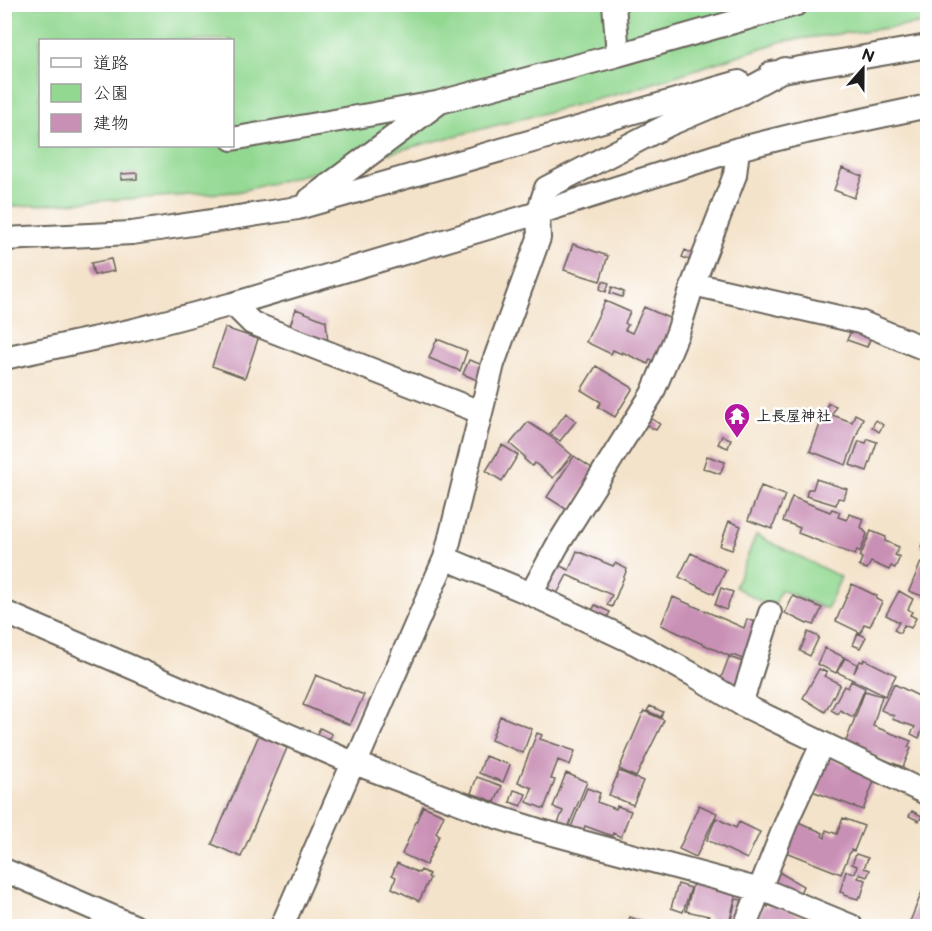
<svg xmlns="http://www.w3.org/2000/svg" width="932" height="931" viewBox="0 0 932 931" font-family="'Balsamiq Sans','Klee One',sans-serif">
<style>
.green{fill:#92d891;stroke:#577a56;stroke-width:1.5;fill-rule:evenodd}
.building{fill:#c990b5}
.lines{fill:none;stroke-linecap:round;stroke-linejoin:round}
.minor-casing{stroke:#686259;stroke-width:26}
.minor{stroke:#fff;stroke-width:22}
.labels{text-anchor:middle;stroke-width:5;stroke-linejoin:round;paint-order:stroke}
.poi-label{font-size:15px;font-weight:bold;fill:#1c1c1c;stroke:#fff;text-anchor:start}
</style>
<rect width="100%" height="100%" fill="#fff"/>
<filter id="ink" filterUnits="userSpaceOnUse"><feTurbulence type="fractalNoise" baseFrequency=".0167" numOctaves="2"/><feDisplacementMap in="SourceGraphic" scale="12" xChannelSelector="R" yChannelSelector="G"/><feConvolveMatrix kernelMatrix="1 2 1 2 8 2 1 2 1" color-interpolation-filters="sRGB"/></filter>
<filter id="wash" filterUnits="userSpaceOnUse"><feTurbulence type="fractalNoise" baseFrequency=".008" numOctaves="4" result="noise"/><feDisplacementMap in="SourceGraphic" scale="24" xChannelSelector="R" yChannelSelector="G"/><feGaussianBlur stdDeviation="1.35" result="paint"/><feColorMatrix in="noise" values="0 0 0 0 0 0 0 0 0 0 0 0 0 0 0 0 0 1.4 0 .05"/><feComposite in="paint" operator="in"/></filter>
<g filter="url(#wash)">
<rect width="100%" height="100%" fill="#f4e3cb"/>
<path class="green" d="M5,5H927V23L783,41L626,92L237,192L5,207ZM40,40H232V146H40Z
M756,535L841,577L827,609L781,590L773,609L735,587Z"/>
<g id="blocks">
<path class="building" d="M842,168L862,176L854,198L834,190Z
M137,173V179L121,180V174Z
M573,244L608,256L600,281L564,270Z
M685,250L695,255L692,261L682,257Z
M111,259L114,271L94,275L91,263Z
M603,281L609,283L606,292L600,289Z
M612,287L624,292L622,297L610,293Z
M605,301L630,312L625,323L628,325L625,330L632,333L644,307L671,319L668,326L672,327L660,352L657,351L653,361L650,359L648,364L622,352V354L613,350L611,354L586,342Z
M296,309L326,321L328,343L289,328Z
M225,328L258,339L245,378L212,366Z
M852,329L871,336L867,347L847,340Z
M437,339L467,351L460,371L429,358Z
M469,360L483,365L477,380L463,374Z
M596,366L633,388L615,417L598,407L601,402L581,390Z
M828,403L836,406L832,415L852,422L855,414L863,418L846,465L810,451Z
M566,413L576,421L560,441L550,434Z
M649,417L660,424L656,430L645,424Z
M876,420L883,425L879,432L872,427Z
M528,422L551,437L572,455L553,478L535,463L532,466L524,459L525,457L510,444Z
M722,436L731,439L728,448L718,444Z
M868,439L877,442L867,471L850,465L859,441L866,443Z
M502,445L518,455L502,481L486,471Z
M574,456L596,471L569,511L547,497Z
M707,456L725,462L720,474L703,468Z
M816,479L847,489L844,499L838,498L836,505L806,496L808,489H813Z
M761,486L785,495L772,529L748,520Z
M792,497L830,512L832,509L840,512L838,517L847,520L849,514L864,519L861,527L867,534L860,552L857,550L855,555L798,533L800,528L783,521Z
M729,521L741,526L732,550L720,546Z
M871,531L886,537L885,541L899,547L895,555L900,557L895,568L891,566L889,570L871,562L867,569L859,566L862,558L860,557Z
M927,531V549L921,547Z
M577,551L613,566L615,563L627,569L612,607L607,605L612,595L567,575L557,594L545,588L556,564L569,570Z
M691,553L726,570L714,594L679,577Z
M921,562L927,565V598L909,591Z
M852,584L877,596L876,599L882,602L870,626L864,624L861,633L836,621Z
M721,588L733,592L726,610L715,605Z
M899,591L913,599L908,609L912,612L910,615L916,618L911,628L904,625L900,633L894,630L899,622L886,615Z
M793,596L822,608L814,625L808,623L807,624L785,613Z
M673,597L744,628L747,619L759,624L745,660L733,655L729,656L661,625Z
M595,605L610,612L605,621L591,613Z
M808,632L819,637L810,656L800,651Z
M858,633L866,637L860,648L853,645Z
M825,648L844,657L836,673L817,664Z
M729,657L746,663L738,688L720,681Z
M845,658L857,664L854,673L860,661L863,662L864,659L896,675L885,696L837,672Z
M819,669L827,672L824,676L840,684L825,712L803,698Z
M316,675L364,695L350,725L303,705Z
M851,681L865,688L853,717L840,710L838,714L831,710L844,686L848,688Z
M894,684L927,700V718L919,738L911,734L915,727L892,719L894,716L881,710Z
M865,691L882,696L873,726L911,741L908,747L911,748L903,767L845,744Z
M650,706L663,712L661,717L647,711Z
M644,711L664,720L636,777L619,769Z
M500,716L532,729L523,753L491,740Z
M320,728L332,734L328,742L316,736Z
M537,733L542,735L540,739L575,751L570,765L558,760L551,779L555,780L544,809L527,802L532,788L518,782Z
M259,735L287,748L241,857L212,844Z
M485,756L510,765L503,782L479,773Z
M825,756L876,776L863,810L812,791Z
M619,771L643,781L633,805L609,795Z
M566,773L587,782L566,832L556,828L563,811L553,807Z
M477,777L502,786L495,802L471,793Z
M587,788L600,793L597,802L616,809L617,806L631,811L621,837L613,833L612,836L585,826L581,836L569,832Z
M514,790L526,794L521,806L510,802Z
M699,805L717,813L696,857L679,849Z
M423,806L444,815L436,833L439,836L426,865L402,854Z
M912,811L922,816L919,821L909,816Z
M716,818L736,828L739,822L760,832L747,859L707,840Z
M843,818L864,826L854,851L851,850L841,874L783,851L796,821L823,833L822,836L825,838L826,830L837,834Z
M856,854L868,858L864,868L870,870L867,877L859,874L858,878L866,880L861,897L859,896L858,899L844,895V893L840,892L846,871L855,873L857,866L852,864Z
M397,863L419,873L421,870L429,874L428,877L430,878L419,901L392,888L396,877L392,875Z
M777,871L803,886L798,898L771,884Z
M693,883L736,894L730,920L719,918L718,921L708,919L709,916L686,911Z
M678,884L691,888L683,912L671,908Z
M924,887L927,889V926H915L909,924Z
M736,899L742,900L737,921L731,920Z
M770,902L823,926H754L764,905L768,907Z
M630,917L654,926H626Z"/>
</g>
</g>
<g filter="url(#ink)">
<use href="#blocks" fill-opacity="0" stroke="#686259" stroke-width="1.5"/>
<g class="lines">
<g class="minor-casing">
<path id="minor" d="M614,4L618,55L797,4
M771,73L928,46
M232,139L436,103
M310,199L440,102L618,55
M4,239L132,233L298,208L739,82
M693,284L860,322L928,350
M233,304L252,323L480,412
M4,358L134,330L233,304L538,213L738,149L806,132L928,106
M445,558L531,594L637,644L692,674L741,704L928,794
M531,594L557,546L652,394L678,332L693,284L735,175L738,149
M4,612L344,759L497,817L538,830L771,893L851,926
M741,704L770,613
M4,870L134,926
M282,926L353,763L361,751L445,558L493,364L539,238L538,213L546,188L670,124L736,96L785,69
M745,926L788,818L822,744"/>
</g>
<use href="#minor" class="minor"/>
</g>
</g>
<defs>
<g id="temple-pin" transform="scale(1.35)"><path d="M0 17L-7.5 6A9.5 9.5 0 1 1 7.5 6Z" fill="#b5179e" stroke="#fff"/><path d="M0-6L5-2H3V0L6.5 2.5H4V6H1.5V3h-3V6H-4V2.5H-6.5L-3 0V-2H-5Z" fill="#fff"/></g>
</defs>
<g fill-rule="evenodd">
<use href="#temple-pin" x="737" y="416"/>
</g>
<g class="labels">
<g class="poi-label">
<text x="756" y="421">上長屋神社</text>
</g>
</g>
<rect width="932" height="931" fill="none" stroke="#fff" stroke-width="24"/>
<rect x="39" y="39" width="195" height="108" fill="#ffffff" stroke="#a4a4a4" stroke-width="1.5"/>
<rect x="51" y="58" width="30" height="9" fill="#ffffff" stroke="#a4a4a4" stroke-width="1.5"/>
<text x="93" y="69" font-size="18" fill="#1c1c1c">道路</text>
<rect x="51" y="84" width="30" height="18" fill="#92d891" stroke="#a4a4a4" stroke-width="1.5"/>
<text x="93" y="99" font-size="18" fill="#1c1c1c">公園</text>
<rect x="51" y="114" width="30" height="18" fill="#c990b5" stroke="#a4a4a4" stroke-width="1.5"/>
<text x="93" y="129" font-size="18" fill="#1c1c1c">建物</text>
<g transform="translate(863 69) rotate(21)" stroke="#ffffff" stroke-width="4.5" paint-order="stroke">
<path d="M0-4.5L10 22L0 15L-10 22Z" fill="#1c1c1c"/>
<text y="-9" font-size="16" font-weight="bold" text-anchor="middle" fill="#1c1c1c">N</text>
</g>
</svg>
